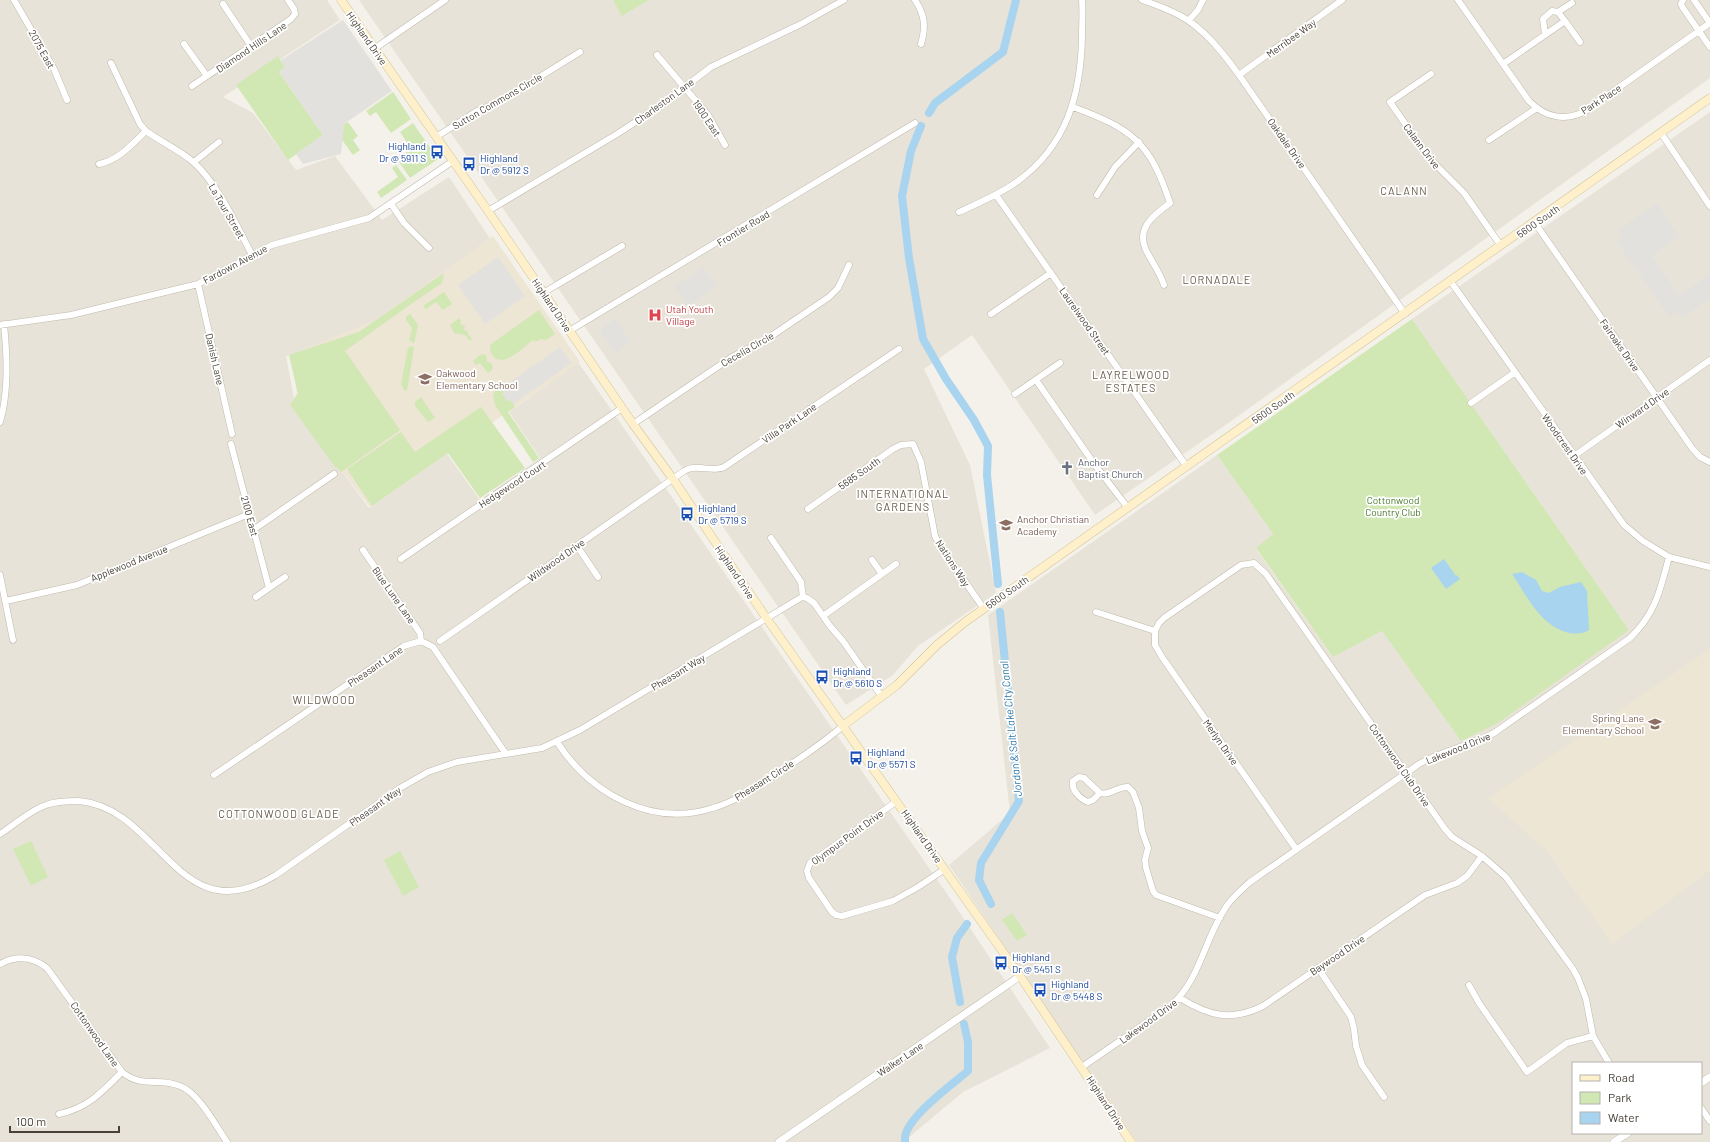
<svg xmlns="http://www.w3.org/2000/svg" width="1710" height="1142" viewBox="0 0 1710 1142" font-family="Barlow,sans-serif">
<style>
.residential{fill:#e8e3d8;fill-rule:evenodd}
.education{fill:#ede6d4}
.green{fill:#d1e7b4}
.parking{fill:#e3e1de}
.water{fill:#a8d4ef}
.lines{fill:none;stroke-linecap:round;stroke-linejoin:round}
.canal{stroke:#a8d4ef;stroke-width:8}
.minor-casing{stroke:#c0b9ac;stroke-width:7}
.tertiary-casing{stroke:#c0b9ac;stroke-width:8}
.secondary-casing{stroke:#d3c39a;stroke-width:9}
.minor{stroke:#fff;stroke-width:6}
.tertiary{stroke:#fff;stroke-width:7}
.secondary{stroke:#fdf0cb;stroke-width:8}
.labels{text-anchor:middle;stroke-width:3.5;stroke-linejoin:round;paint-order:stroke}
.street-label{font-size:10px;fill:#484238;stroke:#fff}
.transit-label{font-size:10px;fill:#164399;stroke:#fff;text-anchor:start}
.health-label{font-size:10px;fill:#be3a42;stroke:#fff;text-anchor:start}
.education-label{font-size:10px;fill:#785e54;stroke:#fff;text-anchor:start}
.worship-label{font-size:10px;fill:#5b616d;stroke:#fff;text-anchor:start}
.park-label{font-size:10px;fill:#4b792c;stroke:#fff}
.neighbourhood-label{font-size:11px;letter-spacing:1px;fill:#6b5f4f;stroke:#fff}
.water-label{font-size:11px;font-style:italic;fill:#317aaa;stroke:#fff}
</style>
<rect width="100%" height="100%" fill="#f4f1ea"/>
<path class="residential" d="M0,0H327L340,20L223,97L253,113L296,170L335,156L382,220L449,177L495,246L359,333L286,356L296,409L369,508L447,454L480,500L540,458L509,412L578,362L952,901L1050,1048L963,1092L908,1138L907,1142H0Z
M359,0H613L623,15L649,0H1710V78L1227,424L1095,515L972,335L924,369L970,465L996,593L918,646L892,676L846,705Z
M1710,112V1142H1137L949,865L1010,813L988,615L1217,455L1273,534L1256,549L1333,657L1382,631L1461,741L1629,630L1412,319ZM1573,1063H1701V1133H1573Z"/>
<path class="education" d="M493,236L580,362L370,507L290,404L297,393L291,355L377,319Z
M1710,649V870L1612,944L1548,852L1488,798Z"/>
<path class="green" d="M613,0H649L622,16Z
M278,56L285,67L279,72L323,135L288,160L236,85Z
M393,92L411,119L391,133L376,112L370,116L366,111Z
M348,122L358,136L353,140L360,150L353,155L342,140L344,124Z
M413,123L438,159L410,178L399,162L408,156L403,148L408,144L400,132Z
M396,165L407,180L381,198L377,192L398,177L392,168Z
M444,273L442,283L411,304L345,351L400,430L341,472L337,467L336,468L290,405L298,394L289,355L359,332Z
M444,292L452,304L443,310L436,302L426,309L423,306Z
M539,310L555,334L546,340L541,339L535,342L534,340L530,342C524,348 502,368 493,356C490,352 489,349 491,344Z
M410,314L418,325L414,343L409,340L412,328L406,320V317Z
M459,318L461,321L460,324L465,326L464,330L466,331H468V335L471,337L472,340H469L465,335L454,333L450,325Z
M1412,319L1629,630L1498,723L1461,741L1382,631L1333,657L1256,548L1273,534L1217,455Z
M411,346L414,347L407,391L404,390L401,384L408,348Z
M485,354L487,358V362H490L493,367L492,370L488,373L480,363L476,365L473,361L480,355Z
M500,385L505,392L502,394L507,401L511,400L515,407L508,412L539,458L533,462L495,405L493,394Z
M421,397L435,418L428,422L415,406V402Z
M481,407L525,468L480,498L448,453L372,506L347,469L401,432L415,452Z
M31,841L48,877L31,886L13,849Z
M400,851L419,887L403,896L384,860Z
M1012,913L1027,935L1017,941L1002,920Z"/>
<path class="parking" d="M343,20L392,91L344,124L341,154L303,164L296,154L323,135L279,72L285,67L281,60Z
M1657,203L1679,236L1652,256L1679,295L1710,275V299L1682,318L1678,311L1669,317L1616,241L1622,237L1618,230Z
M498,257L525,296L485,324L458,285Z
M703,267L717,286L688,306L674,287Z
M615,319L631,342L615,354L599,330Z
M560,347L572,363L513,404L510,400L507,401L502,394L505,392L502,388Z"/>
<path class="water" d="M1444,559L1456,576L1457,575L1460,579L1446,589L1431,568Z
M1522,572L1536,580L1542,591L1549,593L1560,587L1581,582L1587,591L1589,630C1582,634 1577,634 1569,633C1540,626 1527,596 1512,574Z"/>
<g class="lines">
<path class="canal" d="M929,113L935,103L1003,52L1016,0
M921,126L911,151L902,196L909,258L923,339L946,379L974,420L988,446L987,475L998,584
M991,904L979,880L981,863L1019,801L1000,612
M960,1002L952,957L957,938L967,924
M905,1142C905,1139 905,1135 906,1133C913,1113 951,1085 968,1071V1042L964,1024"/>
<g class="minor-casing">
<path id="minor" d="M14,0L54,69L67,100
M915,0C925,15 926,27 921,44
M1142,0C1154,4 1167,9 1179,15C1204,28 1223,53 1239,75L1405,314
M1458,0L1529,101C1545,118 1567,122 1587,110L1710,23
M1683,0L1681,4L1683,8L1710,47
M1694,0L1710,23
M223,4L251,46
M1189,20L1198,10L1203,0
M1565,21L1580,42
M1545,34L1543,19L1552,11L1558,12
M184,44L207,76
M374,49L445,0
M657,55L708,115L725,145
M111,63L140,124L146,131C161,142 178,149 192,161C217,182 237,226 252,255
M1503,64L1565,21L1558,12L1572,3
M1431,74L1390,102L1429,158L1464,193L1501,246
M1239,75L1342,0
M192,86L291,19L295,14L294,9L288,0
M1073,107C1132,129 1150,142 1170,203C1152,216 1134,230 1148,254C1154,265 1160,273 1164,285
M1661,133L1710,206
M436,137L477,111L499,102L580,52
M1489,140L1537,108
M194,162L219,142
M99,164C119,160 132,144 146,131
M996,195L1187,467
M1097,195L1115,167L1139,142
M391,204L404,223L429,248
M488,211L617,134L660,106L711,67L801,24L844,0
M959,212C979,203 1000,194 1018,181C1067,145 1081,94 1082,36C1082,24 1083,12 1082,0
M1535,223L1692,448L1700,457L1710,462
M1451,282L1624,525L1643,541L1669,557L1710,567
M198,284L232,434
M543,293L622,246
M991,314L1051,273
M0,325L71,315L198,284L272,245L369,218L453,161
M569,331L915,123
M1036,380L1095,465L1128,508
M1015,394L1060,363
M1471,403L1514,373
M0,422C9,391 7,355 4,324
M633,424L732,357L764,341L829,297L838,288L849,265
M231,444L269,588
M1574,456L1710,360
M808,509L893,449L901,445L913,444L921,462L935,536L939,544L984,609
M253,530L334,474
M771,538L801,582L803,597
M577,546L598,577
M363,550L420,633L421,641
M401,559L622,408
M872,560L882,574
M0,575L13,640
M256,597L285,577
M6,601L77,585L249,514
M1096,612L1155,631
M823,616L896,564
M440,641L684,471C698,463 711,473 724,467L899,349
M557,742C590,793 651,828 713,808C734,802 752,790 770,778C795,762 821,745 844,725
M214,775L404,646L421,641L433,647L506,754
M1100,793L1084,778L1079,777L1073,781C1071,790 1080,799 1088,802L1093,800L1100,793C1110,796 1118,786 1128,787L1133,792L1139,808L1142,831L1148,848L1145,860L1146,868L1153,891L1156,895L1220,918
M897,801L810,863L807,871L809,878L832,912L836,915L842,916L893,901L918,887L945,869
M0,834C14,825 29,811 46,805C56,801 68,801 79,801C161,808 178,935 276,875L400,788L428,772L457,762L542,748L580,730L802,597L807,598L814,603L830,626L843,641L882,697
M1296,849L1162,657L1155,645V631L1159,623L1164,618L1241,565L1254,563L1266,574L1445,829L1452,837L1482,856L1506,877L1573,969L1578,978L1586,999L1593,1036L1609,1063
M0,964C17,955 32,956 47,968L122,1072C143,1089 158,1077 180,1086C199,1093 216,1126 227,1142
M1318,968L1351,1017L1354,1029L1356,1046L1362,1065L1384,1097
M1469,985L1479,1003L1527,1072L1567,1043L1593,1036
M1180,998C1209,1016 1231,1022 1263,1006L1425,895L1457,883L1467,876L1482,856
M1082,1067L1169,1007C1201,981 1204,937 1228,904C1234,896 1242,889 1250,882L1419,764C1443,750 1470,746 1494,733L1630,638C1656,613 1660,590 1669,557
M1701,1108L1710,1121
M59,1114C88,1108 102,1092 122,1072"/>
</g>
<g class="tertiary-casing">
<path id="tertiary" d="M1701,1083L1710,1077
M779,1142L1020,976
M1614,1142L1628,1133"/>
</g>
<g class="secondary-casing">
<path id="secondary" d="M341,0L488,211L633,424L673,479L767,619L1020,976L1131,1142
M844,725L897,685L937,645L965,622L1710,98"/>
</g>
<use href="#minor" class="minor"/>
<use href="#tertiary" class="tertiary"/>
<use href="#secondary" class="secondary"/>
</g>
<defs>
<g id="bus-bare" transform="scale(1.08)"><path d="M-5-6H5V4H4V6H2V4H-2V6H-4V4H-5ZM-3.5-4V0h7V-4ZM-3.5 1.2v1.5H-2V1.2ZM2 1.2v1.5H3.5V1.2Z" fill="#1a4fb4" stroke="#fff" stroke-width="2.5" paint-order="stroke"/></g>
<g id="hospital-bare" transform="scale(1.08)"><path d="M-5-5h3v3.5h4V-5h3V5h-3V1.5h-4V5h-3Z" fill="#e0444e" stroke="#fff" stroke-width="2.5" paint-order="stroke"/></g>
<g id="school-bare" transform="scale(1.08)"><path d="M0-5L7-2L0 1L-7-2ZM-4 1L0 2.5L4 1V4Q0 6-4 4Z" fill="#8d6e63" stroke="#fff" stroke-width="2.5" paint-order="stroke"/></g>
<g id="church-bare" transform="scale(1.08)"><path d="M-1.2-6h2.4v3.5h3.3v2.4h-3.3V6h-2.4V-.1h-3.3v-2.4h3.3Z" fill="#6b7280" stroke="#fff" stroke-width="2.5" paint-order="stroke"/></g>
</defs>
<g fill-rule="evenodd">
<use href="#bus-bare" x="437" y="152"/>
<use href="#bus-bare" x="469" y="164"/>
<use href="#hospital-bare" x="655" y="315"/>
<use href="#school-bare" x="425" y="379"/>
<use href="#church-bare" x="1067" y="468"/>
<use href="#bus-bare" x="687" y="514"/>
<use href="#school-bare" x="1006" y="525"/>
<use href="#bus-bare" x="822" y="677"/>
<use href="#school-bare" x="1655" y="724"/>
<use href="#bus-bare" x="856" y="758"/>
<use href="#bus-bare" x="1001" y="963"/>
<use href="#bus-bare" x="1040" y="990"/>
</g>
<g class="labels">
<g class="street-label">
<text transform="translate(367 38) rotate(55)" y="4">Highland Drive</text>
<text transform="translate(1291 38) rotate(-36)" y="4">Merribee Way</text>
<text transform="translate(251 47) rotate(-34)" y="4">Diamond Hills Lane</text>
<text transform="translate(42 49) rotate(61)" y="4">2075 East</text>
<text transform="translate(1601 99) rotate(-33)" y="4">Park Place</text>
<text transform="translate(497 101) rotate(-30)" y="4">Sutton Commons Circle</text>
<text transform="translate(664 101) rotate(-36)" y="4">Charleston Lane</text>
<text transform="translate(707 118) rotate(56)" y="4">1900 East</text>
<text transform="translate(1287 143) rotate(55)" y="4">Oakdale Drive</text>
<text transform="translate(1422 146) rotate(53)" y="4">Calann Drive</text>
<text transform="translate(227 211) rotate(60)" y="4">La Tour Street</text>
<text transform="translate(1538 221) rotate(-35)" y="4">5600 South</text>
<text transform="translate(743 228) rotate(-31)" y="4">Frontier Road</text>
<text transform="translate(235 264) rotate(-28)" y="4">Fardown Avenue</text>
<text transform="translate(552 305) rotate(56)" y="4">Highland Drive</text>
<text transform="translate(1085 321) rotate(55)" y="4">Laurelwood Street</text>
<text transform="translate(1620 345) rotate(55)" y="4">Fairoaks Drive</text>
<text transform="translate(747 349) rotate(-30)" y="4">Cecelia Circle</text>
<text transform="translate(215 359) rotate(77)" y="4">Danish Lane</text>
<text transform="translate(1273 407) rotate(-35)" y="4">5600 South</text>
<text transform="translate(1642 408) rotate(-35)" y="4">Winward Drive</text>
<text transform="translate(789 423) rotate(-34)" y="4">Villa Park Lane</text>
<text transform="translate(1565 444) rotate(55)" y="4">Woodcrest Drive</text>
<text transform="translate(859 473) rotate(-35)" y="4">5685 South</text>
<text transform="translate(512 484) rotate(-33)" y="4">Hedgewood Court</text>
<text transform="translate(250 516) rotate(75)" y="4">2100 East</text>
<text transform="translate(556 560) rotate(-35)" y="4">Wildwood Drive</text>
<text transform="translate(129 563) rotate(-22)" y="4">Applewood Avenue</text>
<text transform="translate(953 563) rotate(57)" y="4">Nations Way</text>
<text transform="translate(735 572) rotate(56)" y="4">Highland Drive</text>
<text transform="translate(1007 592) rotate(-35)" y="4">5600 South</text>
<text transform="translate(394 595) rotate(55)" y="4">Blue Lune Lane</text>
<text transform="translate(375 666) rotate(-34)" y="4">Pheasant Lane</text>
<text transform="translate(678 672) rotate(-31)" y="4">Pheasant Way</text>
<text transform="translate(1221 742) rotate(55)" y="4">Merlyn Drive</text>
<text transform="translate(1458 748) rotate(-22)" y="4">Lakewood Drive</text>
<text transform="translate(1400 765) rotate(55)" y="4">Cottonwood Club Drive</text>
<text transform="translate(764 780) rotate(-32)" y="4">Pheasant Circle</text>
<text transform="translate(375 806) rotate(-35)" y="4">Pheasant Way</text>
<text transform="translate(922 836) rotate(55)" y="4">Highland Drive</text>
<text transform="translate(847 837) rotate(-36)" y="4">Olympus Point Drive</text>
<text transform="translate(1337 955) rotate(-34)" y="4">Baywood Drive</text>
<text transform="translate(1148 1021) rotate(-36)" y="4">Lakewood Drive</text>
<text transform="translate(95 1034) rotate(55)" y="4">Cottonwood Lane</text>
<text transform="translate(900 1059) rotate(-34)" y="4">Walker Lane</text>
<text transform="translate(1106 1103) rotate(57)" y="4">Highland Drive</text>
</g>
<g class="transit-label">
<text x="426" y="150" text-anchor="end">Highland<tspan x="426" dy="12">Dr @ 5911 S</tspan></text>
<text x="480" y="162">Highland<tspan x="480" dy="12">Dr @ 5912 S</tspan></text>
<text x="698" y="512">Highland<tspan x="698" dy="12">Dr @ 5719 S</tspan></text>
<text x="833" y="675">Highland<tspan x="833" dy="12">Dr @ 5610 S</tspan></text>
<text x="867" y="756">Highland<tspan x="867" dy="12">Dr @ 5571 S</tspan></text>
<text x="1012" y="961">Highland<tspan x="1012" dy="12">Dr @ 5451 S</tspan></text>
<text x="1051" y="988">Highland<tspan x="1051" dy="12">Dr @ 5448 S</tspan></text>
</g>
<g class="health-label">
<text x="666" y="313">Utah Youth<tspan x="666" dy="12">Village</tspan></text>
</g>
<g class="education-label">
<text x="436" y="377">Oakwood<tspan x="436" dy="12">Elementary School</tspan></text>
<text x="1017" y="523">Anchor Christian<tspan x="1017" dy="12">Academy</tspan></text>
<text x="1644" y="722" text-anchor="end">Spring Lane<tspan x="1644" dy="12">Elementary School</tspan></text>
</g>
<g class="worship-label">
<text x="1078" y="466">Anchor<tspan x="1078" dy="12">Baptist Church</tspan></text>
</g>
<g class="park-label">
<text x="1393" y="504">Cottonwood<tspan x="1393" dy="12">Country Club</tspan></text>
</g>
<g class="neighbourhood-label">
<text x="1404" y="195">CALANN</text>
<text x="1217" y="284">LORNADALE</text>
<text x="1131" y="379">LAYRELWOOD<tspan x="1131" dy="13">ESTATES</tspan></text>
<text x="903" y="498">INTERNATIONAL<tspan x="903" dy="13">GARDENS</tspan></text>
<text x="324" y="704">WILDWOOD</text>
<text x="279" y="818">COTTONWOOD GLADE</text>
</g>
<g class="water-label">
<text transform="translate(1011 729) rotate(-96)" y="4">Jordan &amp; Salt Lake City Canal</text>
</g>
</g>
<rect x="1572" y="1062" width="130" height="72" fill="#ffffff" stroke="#b6b3af"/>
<rect x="1580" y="1075" width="20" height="6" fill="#fdf0cb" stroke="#b6b3af"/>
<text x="1608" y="1082" font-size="12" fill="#484238">Road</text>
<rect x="1580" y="1092" width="20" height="12" fill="#d1e7b4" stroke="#b6b3af"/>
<text x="1608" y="1102" font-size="12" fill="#484238">Park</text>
<rect x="1580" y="1112" width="20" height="12" fill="#a8d4ef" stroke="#b6b3af"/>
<text x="1608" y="1122" font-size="12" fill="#484238">Water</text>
<path d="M10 1126v6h109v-6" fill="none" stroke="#484238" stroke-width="2"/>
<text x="16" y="1126" font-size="12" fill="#484238" stroke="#ffffff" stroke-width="3" paint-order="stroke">100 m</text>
</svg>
